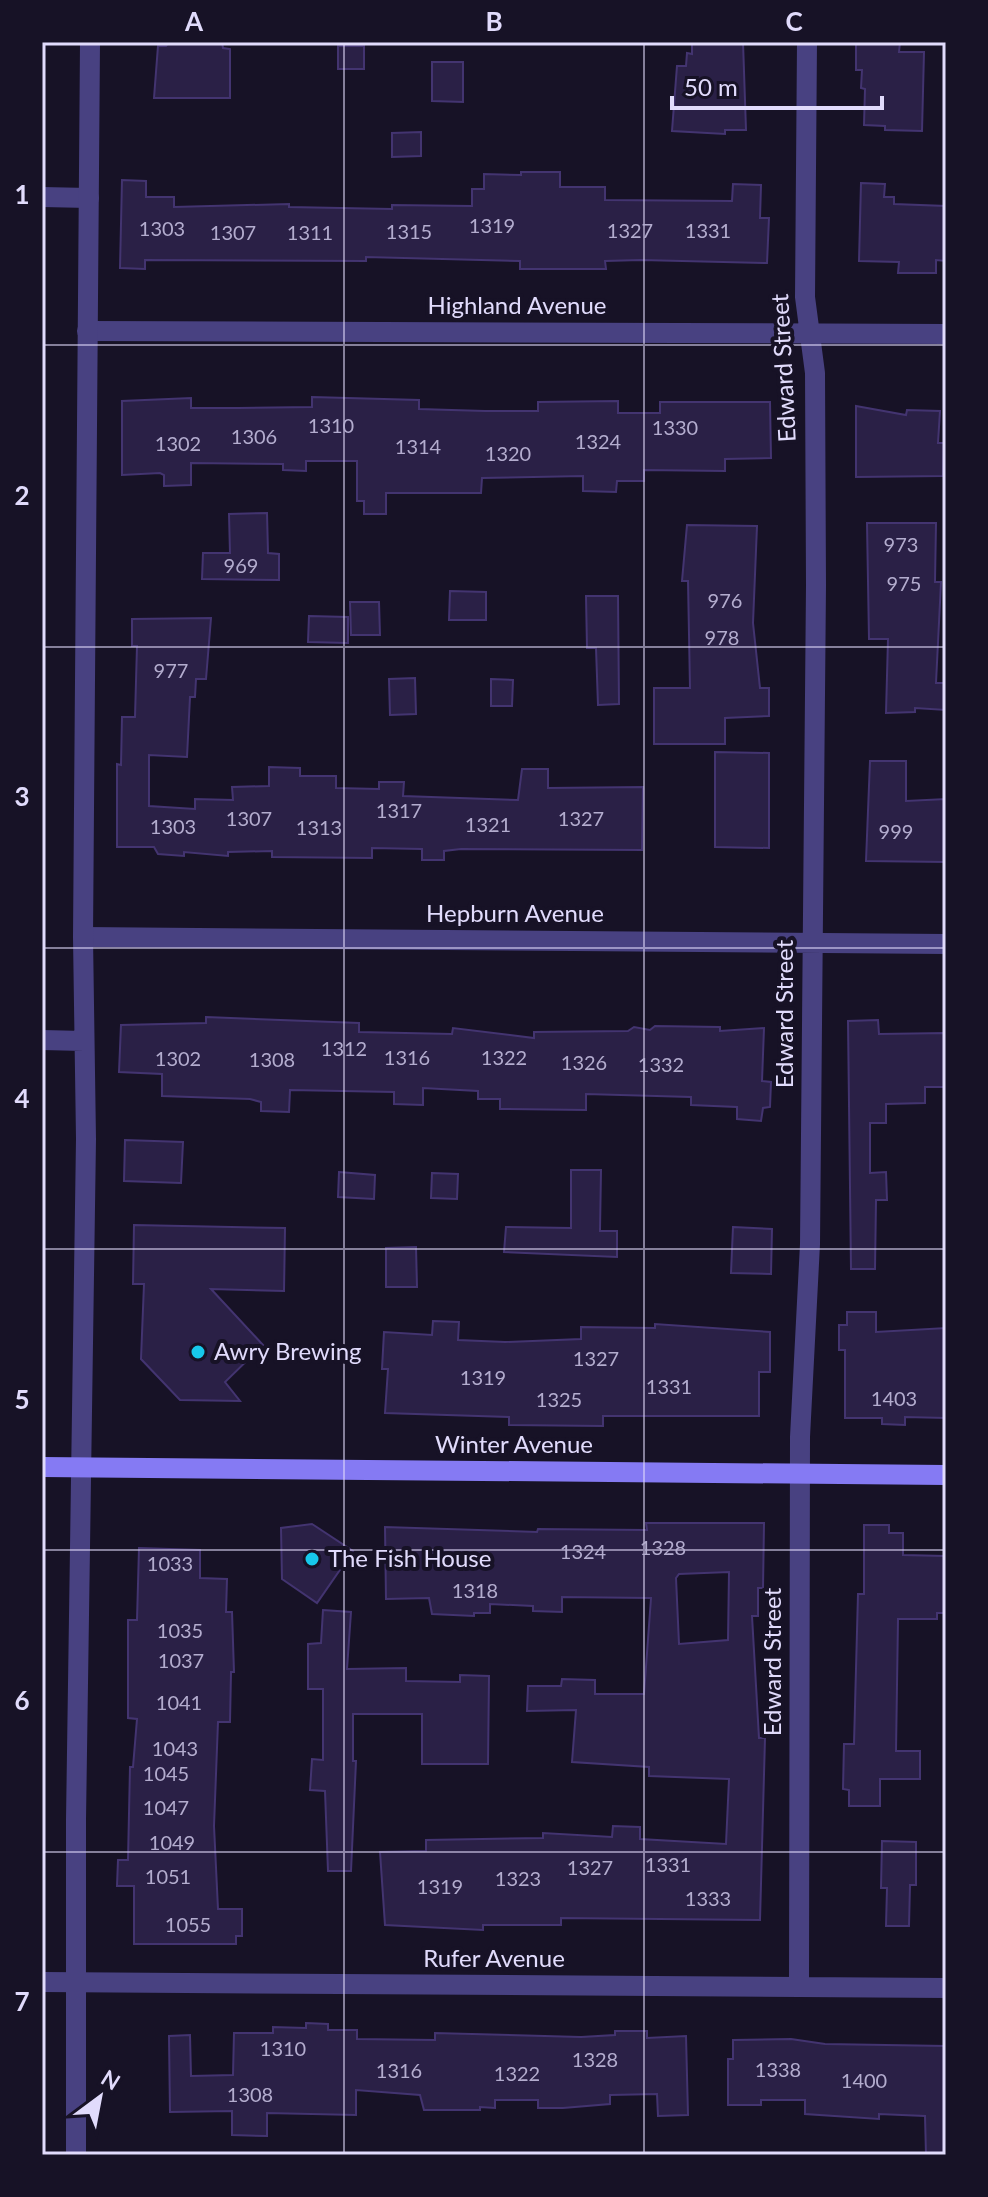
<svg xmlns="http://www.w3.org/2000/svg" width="988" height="2197" viewBox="0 0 988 2197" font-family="Lato,sans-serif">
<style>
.building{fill:#2a2046;stroke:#433470;stroke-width:2;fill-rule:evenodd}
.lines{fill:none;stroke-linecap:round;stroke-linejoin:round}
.minor{stroke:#484181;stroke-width:20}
.tertiary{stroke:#484181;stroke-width:20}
.secondary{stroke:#857af3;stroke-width:20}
.grid{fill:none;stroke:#e1dbfc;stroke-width:2;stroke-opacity:0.55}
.poi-dot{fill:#17c8eb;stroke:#171226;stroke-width:3}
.labels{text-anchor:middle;stroke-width:8;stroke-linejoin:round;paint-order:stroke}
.number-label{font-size:20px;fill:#b3acce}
.street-label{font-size:24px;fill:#e1dbfc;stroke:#171226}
.poi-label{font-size:24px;fill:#e1dbfc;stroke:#171226;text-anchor:start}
.neatline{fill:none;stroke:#e1dbfc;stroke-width:3}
.grid-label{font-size:26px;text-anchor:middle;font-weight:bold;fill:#e1dbfc}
</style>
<rect width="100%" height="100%" fill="#171226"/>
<path class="building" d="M169,42H222L223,48L230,49V98H154L158,46H166Z
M692,42H743L746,130H725V134L672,131L677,66H686L687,53L692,54Z
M856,42H900L899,52H924L922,131L885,130V126L864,125L865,89L861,88L862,70H856Z
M338,46H364V69H338Z
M432,62H463V102L432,101Z
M421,132V156L392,157V133Z
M521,172H560V187H605V200L732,201L733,184L761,185L760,218H769L767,263L641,260L605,261L606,269H520V261L366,257V261L145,260V269L120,268L122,180L146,181V197H174V207L289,204V207L392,209V205L472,206V189H484V174L521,175Z
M861,183L885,184L884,197H894V204L946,206V261L936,260V273H898L899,262L859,261Z
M312,397L419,400V409L485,411H538V402L618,401V413H660V402H770L771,458L725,459V471L644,470V481H617L616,492L583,491V476L482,478L481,493H386V514H364V501H357V461H306V471L283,470V464L191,463V485L164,486V475L160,473L122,475V401L191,398V408H238L312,407Z
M856,406L906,415L907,410L940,411L938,443H944L943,476L856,477Z
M267,513L268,553L279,554V580L202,579L203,553H230L229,514Z
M867,523H936L935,582H941L936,683H946V710L915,708V712L886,713L888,639H869Z
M687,525L757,526L753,623L760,688H769V716L725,718V744H654V688H690L688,581H682Z
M450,591L486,592V620H449Z
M586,596H618L619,704L598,705L596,648H587Z
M350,602H379L380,635H351Z
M309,616L348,617V643L308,642Z
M211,618L206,679H196L195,697H190L187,757L149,755V806L195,809V799L233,800L232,787L269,786V767L300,768V776H336V788L379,789V782H404L403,796L518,800L522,769H548V788L643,787L642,850L461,849L444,851V860H422V849L372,848V858L272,857V851L228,852V856L184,852V856L158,854L154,847H117V764L121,765L122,717H135L137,646H132V619Z
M415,678L416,714L390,715L389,679Z
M491,679L513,680L512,706H491Z
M715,752L769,753V848L715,847Z
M870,761H906V801L946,799V862L866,861Z
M206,1017L359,1023V1032L452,1034L453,1028L534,1038V1032L628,1031L634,1027L650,1030L655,1026L720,1027V1031L764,1028L762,1081L771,1082L770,1107L763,1108L761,1121L737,1119V1107L691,1105V1097L586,1094V1110L500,1109V1099H478V1091L423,1088V1105L394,1104V1092L290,1090L289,1112L261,1111V1102L250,1099L162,1096V1074L119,1072L121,1025L206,1023Z
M878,1020L879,1034L946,1033V1087H925V1103L886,1104V1123H870V1173L886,1172L887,1200H876L875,1269H851L848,1021Z
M125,1140L183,1142L181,1183L124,1181Z
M571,1170H601L600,1231H617V1257L504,1252L506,1227L571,1228Z
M339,1172L375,1175L374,1199L338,1197Z
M432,1173L458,1174L457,1199L431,1198Z
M134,1225L285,1228L284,1291L211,1289L263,1345L225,1382L240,1401L180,1400L141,1359L144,1284H133Z
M733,1227L772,1229L771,1274L731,1273Z
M416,1247L417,1287H386V1248Z
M847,1312H876V1332L946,1328V1418L905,1417V1425L882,1424V1418H845V1350H839V1325H847Z
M433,1321L459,1322L458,1340L505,1342L581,1339V1327L655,1328V1324L770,1332V1372H759V1416H603V1426L509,1425V1417L385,1413L388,1369H382L384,1332L432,1335Z
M646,1523H764L763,1588H758V1616H752L759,1738H765L760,1920L561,1918V1925H483V1930L385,1925L380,1852L426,1851V1840L543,1838V1833L612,1837L613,1826L640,1827V1839L726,1844L729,1779L649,1776V1767L572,1762L576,1710L527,1711L528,1686H561L562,1679L595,1680V1694H644L651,1598L562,1597V1612L533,1611V1606L490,1604V1613H474V1616L432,1614L429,1598L386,1599L385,1527L537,1532L538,1529L647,1530ZM729,1572L728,1640L679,1644L676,1578L679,1574Z
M312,1524L353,1551L317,1603L282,1579L281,1528Z
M864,1525H889V1533H903V1555L945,1556L944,1613H937V1619H898L896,1751H920V1779H880V1806H849V1790L843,1789L844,1744H854L858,1594H864Z
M139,1548L200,1550V1578L227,1579L226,1612H232L234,1672H231L230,1722H218L214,1826L218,1909H242V1936H236V1944H134V1886H117L118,1860H128L130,1767H133L137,1719L128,1718V1620H137Z
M323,1610L351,1612L347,1669L406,1668V1681L460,1682V1675L489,1676L488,1764H422V1714H353V1761H356L351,1871H328L325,1791L310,1790L312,1759L323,1760V1689H308V1644L321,1643Z
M882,1841L916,1842V1885H910L909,1926H886L887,1888H881Z
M306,2023L328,2024V2030H357V2039L435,2040V2033L581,2037L615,2035V2031H647V2038L686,2036L688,2115L658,2116L657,2094L610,2095V2104L563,2108H538V2100H495V2108L480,2107V2110H424L420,2095L356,2090V2115L267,2113V2136L232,2135V2111L170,2112L169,2036L190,2035L191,2076L233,2075L234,2033H273V2027L306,2028Z
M791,2039L825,2044L946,2046V2155H926L925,2116L879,2114V2119L805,2114V2100H761V2105H728V2059H733V2040Z"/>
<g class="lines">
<path class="minor" d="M42,197L89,198
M87,331L946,334
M83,937L946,944
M42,1982L946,1988
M799,1987L800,1437L810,1244L816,585L815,373L805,297L807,42"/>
<path class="tertiary" d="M42,1040L84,1041
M76,2155V1820L86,1139L83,937L90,42"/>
<path class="secondary" d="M42,1467L946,1475"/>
</g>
<path class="grid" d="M344,42V2155M644,42V2155M42,345H946M42,647H946M42,948H946M42,1249H946M42,1550H946M42,1852H946"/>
<g class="poi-dot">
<circle cx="198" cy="1352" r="8"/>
<circle cx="312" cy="1559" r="8"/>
</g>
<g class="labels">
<g class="number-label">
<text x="492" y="233">1319</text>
<text x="162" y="236">1303</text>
<text x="630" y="238">1327</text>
<text x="708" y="238">1331</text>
<text x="409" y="239">1315</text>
<text x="233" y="240">1307</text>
<text x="310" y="240">1311</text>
<text x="331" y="433">1310</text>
<text x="675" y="435">1330</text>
<text x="254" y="444">1306</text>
<text x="598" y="449">1324</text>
<text x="178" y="451">1302</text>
<text x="418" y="454">1314</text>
<text x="508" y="461">1320</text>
<text x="901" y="552">973</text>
<text x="241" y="573">969</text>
<text x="904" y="591">975</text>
<text x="725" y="608">976</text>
<text x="722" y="645">978</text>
<text x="171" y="678">977</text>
<text x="399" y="818">1317</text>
<text x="249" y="826">1307</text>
<text x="581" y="826">1327</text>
<text x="488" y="832">1321</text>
<text x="173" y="834">1303</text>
<text x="319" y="835">1313</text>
<text x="896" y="839">999</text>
<text x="344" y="1056">1312</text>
<text x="407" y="1065">1316</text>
<text x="504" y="1065">1322</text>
<text x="178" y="1066">1302</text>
<text x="272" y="1067">1308</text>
<text x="584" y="1070">1326</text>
<text x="661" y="1072">1332</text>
<text x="596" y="1366">1327</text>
<text x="483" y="1385">1319</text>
<text x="669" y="1394">1331</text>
<text x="894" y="1406">1403</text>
<text x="559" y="1407">1325</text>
<text x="663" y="1555">1328</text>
<text x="583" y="1559">1324</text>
<text x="170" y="1571">1033</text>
<text x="475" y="1598">1318</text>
<text x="180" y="1638">1035</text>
<text x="181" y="1668">1037</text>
<text x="179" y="1710">1041</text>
<text x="175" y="1756">1043</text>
<text x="166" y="1781">1045</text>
<text x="166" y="1815">1047</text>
<text x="172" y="1850">1049</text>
<text x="668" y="1872">1331</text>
<text x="590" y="1875">1327</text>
<text x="168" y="1884">1051</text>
<text x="518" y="1886">1323</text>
<text x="440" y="1894">1319</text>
<text x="708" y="1906">1333</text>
<text x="188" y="1932">1055</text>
<text x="283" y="2056">1310</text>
<text x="595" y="2067">1328</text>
<text x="778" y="2077">1338</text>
<text x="399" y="2078">1316</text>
<text x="517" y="2081">1322</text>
<text x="864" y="2088">1400</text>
<text x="250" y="2102">1308</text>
</g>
<g class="street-label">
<text x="517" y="314">Highland Avenue</text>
<text transform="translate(784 368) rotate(-93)" y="8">Edward Street</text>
<text x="515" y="922">Hepburn Avenue</text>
<text transform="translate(785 1014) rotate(-90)" y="8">Edward Street</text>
<text x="514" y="1453">Winter Avenue</text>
<text transform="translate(773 1662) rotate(-90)" y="8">Edward Street</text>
<text x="494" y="1967">Rufer Avenue</text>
</g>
<g class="poi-label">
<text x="214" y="1360">Awry Brewing</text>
<text x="328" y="1567">The Fish House</text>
</g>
</g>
<rect width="988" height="2197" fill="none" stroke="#171226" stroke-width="88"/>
<g transform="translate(100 2097) rotate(32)" stroke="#171226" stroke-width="6" paint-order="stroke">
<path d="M0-6L14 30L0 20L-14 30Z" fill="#e1dbfc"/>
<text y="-12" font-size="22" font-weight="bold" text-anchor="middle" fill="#e1dbfc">N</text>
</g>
<path d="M672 96v12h210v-12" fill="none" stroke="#e1dbfc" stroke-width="4"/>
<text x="684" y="96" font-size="24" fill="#e1dbfc" stroke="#171226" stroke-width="6" paint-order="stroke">50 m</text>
<rect x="44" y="44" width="900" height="2109" class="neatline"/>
<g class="grid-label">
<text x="194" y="31">A</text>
<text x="494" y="31">B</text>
<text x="794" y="31">C</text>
<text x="22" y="204">1</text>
<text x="22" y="505">2</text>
<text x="22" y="806">3</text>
<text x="22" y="1108">4</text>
<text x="22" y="1409">5</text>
<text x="22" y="1710">6</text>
<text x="22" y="2011">7</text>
</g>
</svg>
